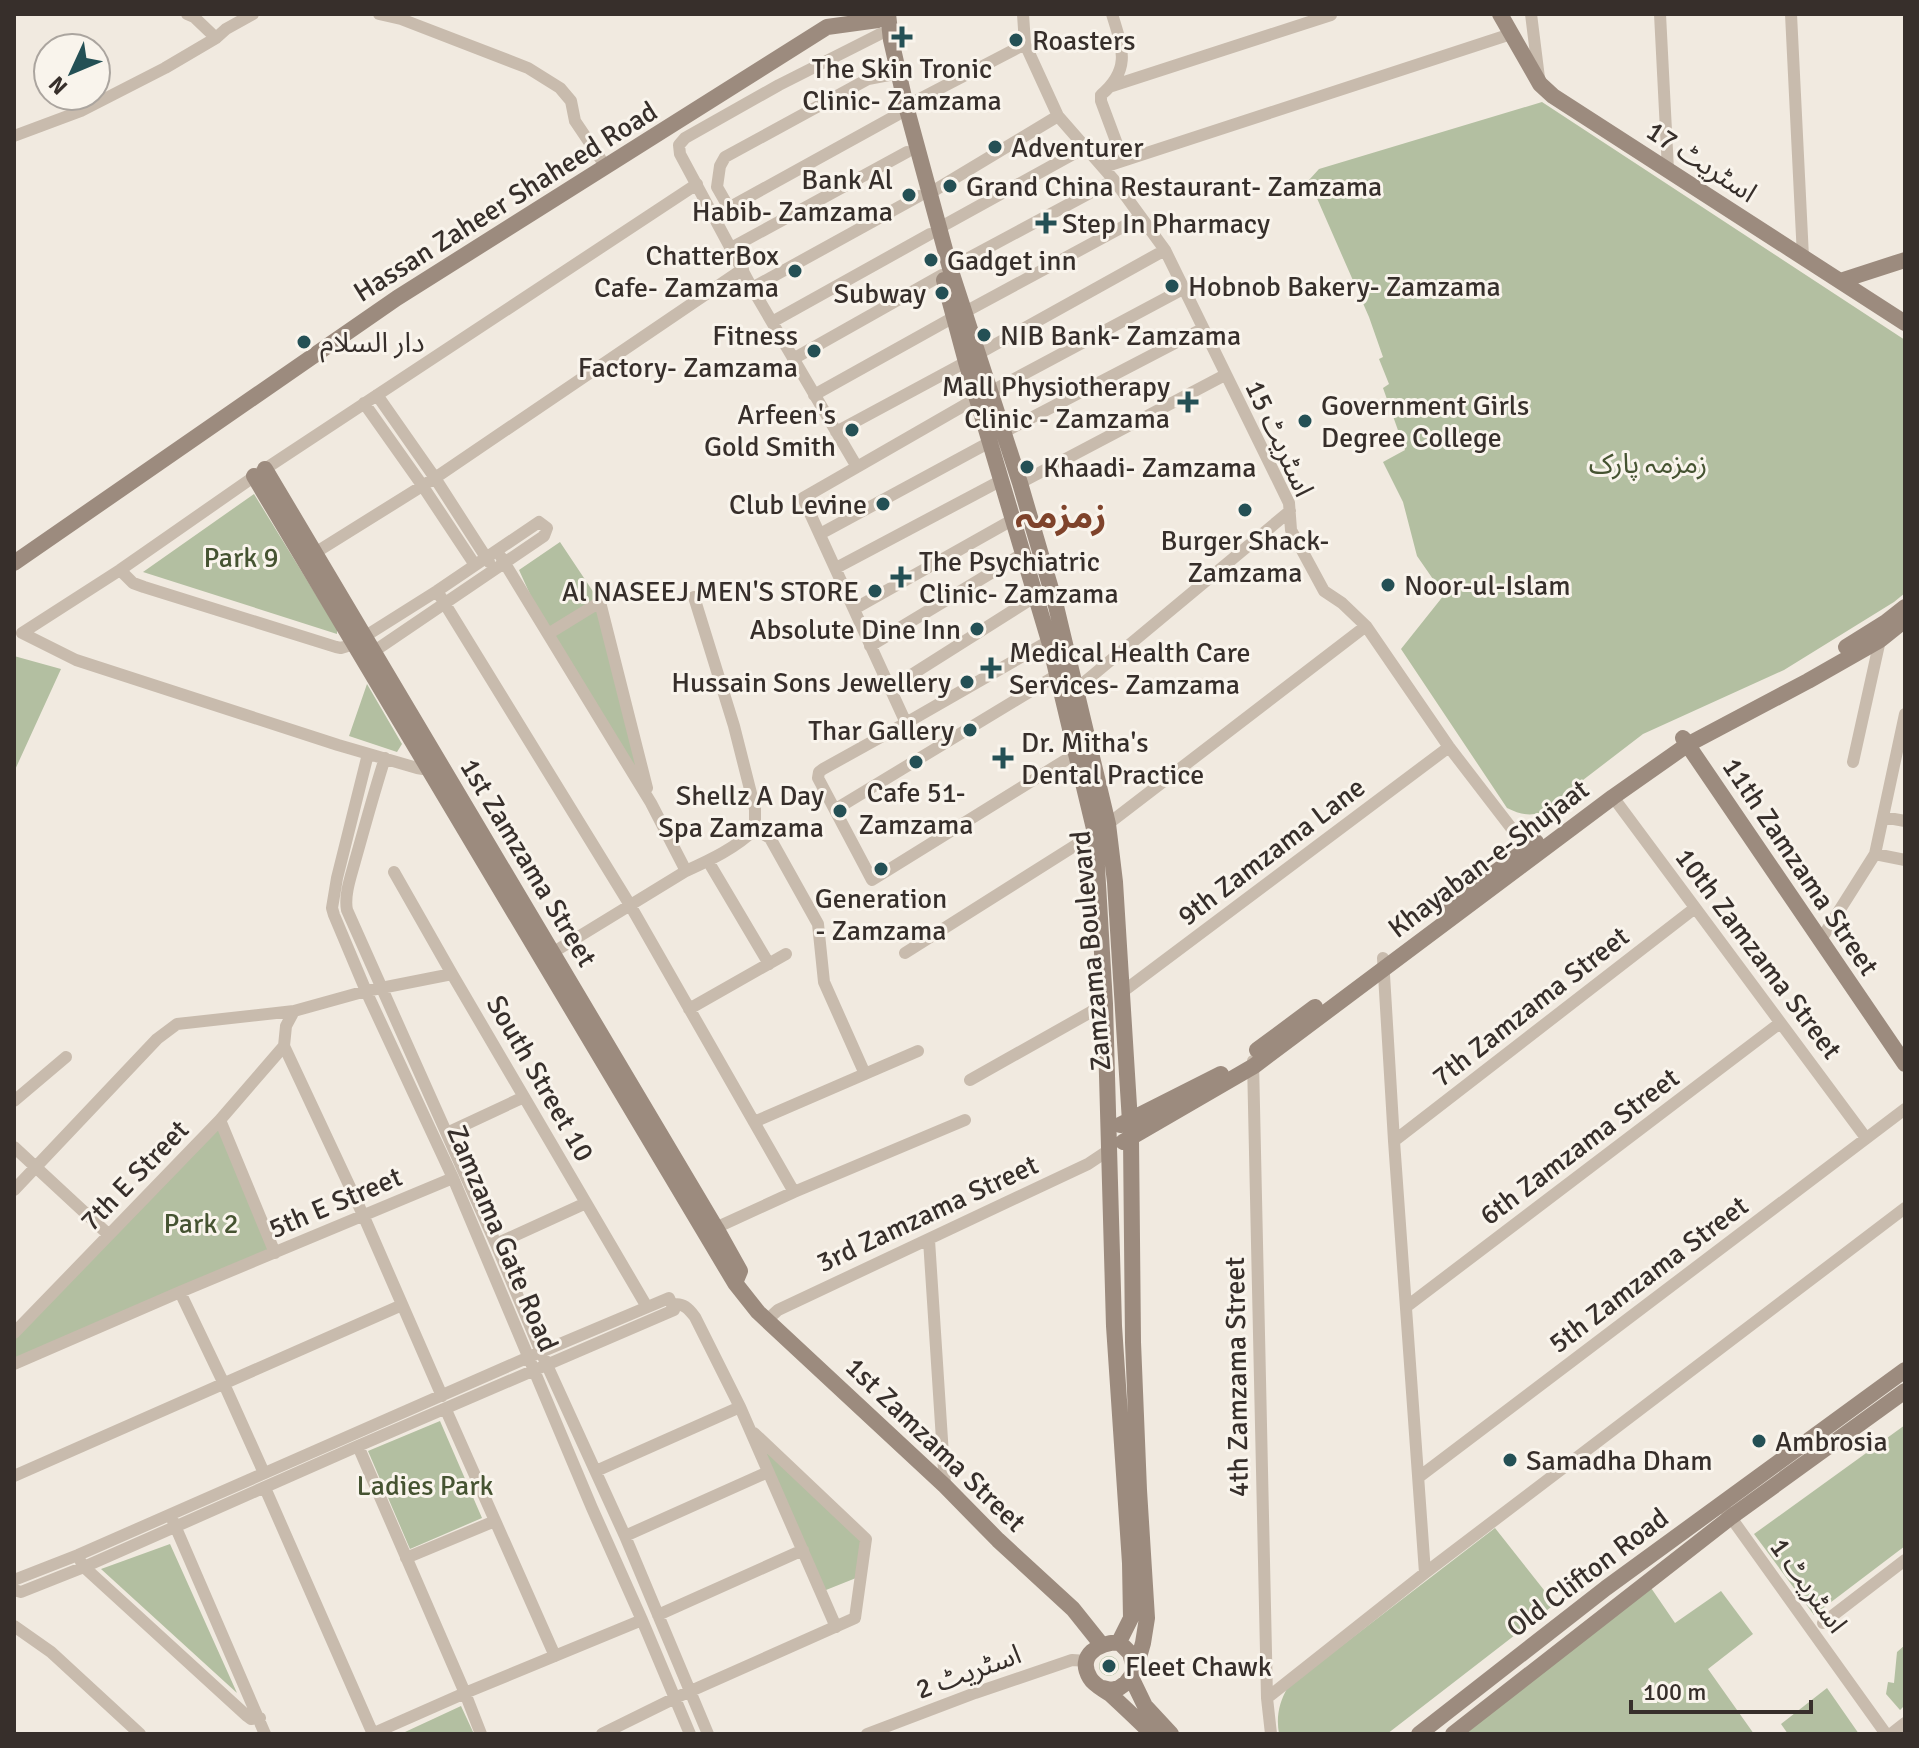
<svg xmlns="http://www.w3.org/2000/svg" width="1919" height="1748" viewBox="0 0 1919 1748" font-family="Signika,'Noto Sans Arabic',sans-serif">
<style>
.green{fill:#b3bfa1}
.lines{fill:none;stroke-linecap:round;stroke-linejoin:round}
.street{stroke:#c8bbad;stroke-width:12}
.secondary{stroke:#9c8b7e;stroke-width:16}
.poi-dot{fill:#245055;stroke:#f9f4ec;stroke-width:3}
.labels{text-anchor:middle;stroke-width:6;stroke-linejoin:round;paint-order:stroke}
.poi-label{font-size:28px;fill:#372f2b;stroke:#f9f4ec;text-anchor:start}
.street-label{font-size:28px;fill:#372f2b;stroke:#f9f4ec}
.park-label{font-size:28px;fill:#455331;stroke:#f9f4ec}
.district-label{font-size:36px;font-weight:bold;fill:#7f432b;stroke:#f9f4ec}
</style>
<rect width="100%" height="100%" fill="#f1eae0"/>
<path class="green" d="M1542,102L1905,340V593L1894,602L1784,670L1643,734L1540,813C1528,816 1519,814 1507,808L1401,649L1444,595L1417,556L1403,502L1383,462L1405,450L1383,388L1389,384L1379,359L1383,357L1369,317L1309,180L1319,169Z
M254,494L337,629V634L143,572Z
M560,542L600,602L651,803L548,634L519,570Z
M14,656L61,669L14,772Z
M367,684L402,744L397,752L349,736Z
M220,1120L275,1253L14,1365V1332Z
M440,1421L482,1518L410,1549L368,1451Z
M1905,1425V1546L1814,1615L1754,1534Z
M748,1428L866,1539L861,1576L821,1592Z
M1495,1528L1555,1604L1387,1734H1279C1276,1717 1279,1702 1288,1687Z
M170,1544L237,1693L101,1569Z
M1647,1582L1675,1623L1721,1591L1753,1634L1708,1669L1754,1734H1453Z
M1905,1645V1705L1900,1710L1886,1694L1888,1682L1894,1683L1897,1652Z
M1099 1666a10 10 0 1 1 20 0a10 10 0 1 1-20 0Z
M1827,1688L1859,1734H1788L1781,1724Z
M461,1706L474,1734H437L435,1732L432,1734H407L405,1732Z"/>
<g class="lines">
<path class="street" d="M187,14L194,17L216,38
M379,14L401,19L528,68L560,88L571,101L575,121L606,167
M1023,14L1025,44L1058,116L1114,180L1165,250L1289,503L1291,530L1324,591L1342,603L1366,626L1449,747L1532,855
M1112,14C1122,47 1132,69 1101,95V101L1123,160
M1531,14L1539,78
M1660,14L1668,170
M1791,14L1803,257
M880,34L779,85L685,138L679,145L680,154L752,288L857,467L803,498L906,723L823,769L819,772L818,778L872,880L1077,753
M1112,86L1331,15
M906,106L1025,44
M14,136L81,111L165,68L216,38L226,29L253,14
M1104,167L1511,34
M930,193L1058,116
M729,208L717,187L720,166L725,157L868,79L889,75
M723,211L897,115
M939,228L1086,147
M731,248L907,152
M950,268L1114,180
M752,288L919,196
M965,312L1141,217
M772,322L930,234
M978,354L1165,250
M793,359L942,275
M990,392L1183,289
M377,395L435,478L489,562
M814,395L954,317
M364,403L422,485L475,565
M836,432L966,362
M1002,433L1202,329
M857,467L977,398
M1020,483L1225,375
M820,534L990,442
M310,556L435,478L743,269
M501,557L651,803L686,871
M836,568L1002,480
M120,570L133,583L144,587L336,647L341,648L354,644
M437,591L630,905L794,1192
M854,609L1014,519
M22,633L120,570L265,469L697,184
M22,633L76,660L338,745L417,768L423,769L431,766
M548,634L600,602L647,788
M364,637L437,591L539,522L547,528L544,536L373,652
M870,646L1024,553
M889,689L1036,596
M1075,690L1290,511
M906,723L1049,641
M368,754L337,878L332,908L334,915L366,991L453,1178L592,1508L642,1620L690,1734
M385,758C374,792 365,826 355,861C351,876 344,895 347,910L496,1244L541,1352L625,1536L708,1734
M1853,762L1880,640
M1613,797L1866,1138
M836,809L1057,675
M1883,817L1905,821
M1108,824L1366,626
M755,829L770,838L818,924L824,982L865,1074
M1875,854L1905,714
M708,861L769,964
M394,872L452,974L647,1307
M1820,941L1875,854L1905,860
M552,953L686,871C710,860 736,848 755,829V809L734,726L694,597
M905,953L1095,833
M1383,958L1394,1141L1425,1573
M1121,993L1449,747
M689,1009L786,954
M294,1011L286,1026L284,1046L364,1217L442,1396
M1253,1061L1267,1698
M970,1080L1105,1004
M14,1101L66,1057
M220,1120L275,1253
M754,1122L918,1051
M447,1133L524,1097
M1394,1141L1695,908
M14,1147L109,1235
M14,1190L157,1039L177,1024L294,1011L366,991L452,974
M711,1230L794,1192L965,1120
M929,1240L945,1486
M496,1244L586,1203
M180,1292L224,1384L264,1473
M1406,1307L1780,1023
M767,1320L778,1310L1088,1164L1109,1150
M14,1333L220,1120L284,1046
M14,1364L180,1292L453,1178
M446,1410L555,1656
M358,1446L465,1693L481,1734
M596,1471L740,1407
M14,1476L402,1305
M1419,1477L1905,1109
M265,1488L373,1734
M1727,1512L1886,1734
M173,1521L265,1734
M625,1536L768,1472
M406,1558L495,1521
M81,1562L84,1567L247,1716L251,1719L260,1718
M14,1580L78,1555L529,1357L669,1298L672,1305C683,1302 689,1309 695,1317L740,1407L836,1627
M14,1590L21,1592L84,1567L358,1446L674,1310L672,1305
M658,1615L803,1550
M1823,1623L1905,1560
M14,1626L51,1652L140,1734
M372,1734L465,1693L642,1620
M602,1734L675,1698L855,1618L866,1539L754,1433
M867,1734L975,1693L1072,1660L1087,1661
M1271,1734L1267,1698L1425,1573L1905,1208
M1891,1734L1905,1723"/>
<path class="secondary" d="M888,14L891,40L906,106L950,268L1020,483L1056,606L1108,824L1115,882L1131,1138L1133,1342L1139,1490L1147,1618L1143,1643L1135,1671L1126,1683L1119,1688L1111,1690L1103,1688
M1500,14L1540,84L1553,96L1905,323
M944,280L966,362L1049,641L1095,833L1105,1004L1114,1326L1130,1563L1131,1618L1119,1642
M1840,281L1905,260
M265,469L716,1228L740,1271L735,1283
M254,476L735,1283L758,1312L945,1486L998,1540L1073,1609L1101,1644
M14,563L397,298L827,27L878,20
M1846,647L1886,622L1905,607
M1683,738L1905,1064
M1446,909L1536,842
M1257,1050L1315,1007
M1120,1125L1221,1074
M1123,1142L1254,1066L1613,797L1687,745L1808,681L1880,640L1905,620
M1135,1671L1130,1653L1119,1642C1099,1643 1076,1655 1090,1678C1094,1685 1103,1689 1110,1694C1124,1707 1138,1720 1152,1734
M1131,1677L1145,1706L1171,1734
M1419,1734L1606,1588L1905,1370
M1453,1734L1731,1517L1905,1391"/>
</g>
<g class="poi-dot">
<path d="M898 25h8v8h8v8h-8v8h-8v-8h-8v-8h8z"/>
<circle cx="1016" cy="40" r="8"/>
<circle cx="995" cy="147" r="8"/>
<circle cx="950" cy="186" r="8"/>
<circle cx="909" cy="195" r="8"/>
<path d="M1042 211h8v8h8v8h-8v8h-8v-8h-8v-8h8z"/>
<circle cx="931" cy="260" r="8"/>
<circle cx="795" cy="271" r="8"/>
<circle cx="1172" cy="286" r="8"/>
<circle cx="942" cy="293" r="8"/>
<circle cx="984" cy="335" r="8"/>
<circle cx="304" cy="342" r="8"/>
<circle cx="814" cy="351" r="8"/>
<path d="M1184 390h8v8h8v8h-8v8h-8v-8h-8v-8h8z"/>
<circle cx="1305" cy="421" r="8"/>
<circle cx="852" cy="430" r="8"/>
<circle cx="1027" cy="467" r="8"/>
<circle cx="883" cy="504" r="8"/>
<circle cx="1245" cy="510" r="8"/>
<path d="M897 565h8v8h8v8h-8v8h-8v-8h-8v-8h8z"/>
<circle cx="1388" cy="585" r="8"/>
<circle cx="875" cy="591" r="8"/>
<circle cx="977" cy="629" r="8"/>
<path d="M987 656h8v8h8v8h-8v8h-8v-8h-8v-8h8z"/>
<circle cx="967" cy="682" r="8"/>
<circle cx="970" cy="730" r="8"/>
<path d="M999 746h8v8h8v8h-8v8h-8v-8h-8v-8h8z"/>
<circle cx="916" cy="762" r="8"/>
<circle cx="840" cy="811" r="8"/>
<circle cx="881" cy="869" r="8"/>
<circle cx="1759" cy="1441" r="8"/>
<circle cx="1510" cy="1460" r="8"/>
<circle cx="1109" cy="1666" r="8"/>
</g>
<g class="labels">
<g class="poi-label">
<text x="1032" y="50">Roasters</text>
<text x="902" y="78" text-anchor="middle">The Skin Tronic<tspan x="902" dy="32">Clinic- Zamzama</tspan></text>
<text x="1011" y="157">Adventurer</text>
<text x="893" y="189" text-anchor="end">Bank Al<tspan x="893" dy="32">Habib- Zamzama</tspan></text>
<text x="966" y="196">Grand China Restaurant- Zamzama</text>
<text x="1062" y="233">Step In Pharmacy</text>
<text x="779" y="265" text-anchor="end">ChatterBox<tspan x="779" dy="32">Cafe- Zamzama</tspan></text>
<text x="947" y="270">Gadget inn</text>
<text x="1188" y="296">Hobnob Bakery- Zamzama</text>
<text x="926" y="303" text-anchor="end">Subway</text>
<text x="798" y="345" text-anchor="end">Fitness<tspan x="798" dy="32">Factory- Zamzama</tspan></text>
<text x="1000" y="345">NIB Bank- Zamzama</text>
<text x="320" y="352">دار السلام</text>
<text x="1170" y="396" text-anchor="end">Mall Physiotherapy<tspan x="1170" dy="32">Clinic - Zamzama</tspan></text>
<text x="1321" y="415">Government Girls<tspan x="1321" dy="32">Degree College</tspan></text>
<text x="836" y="424" text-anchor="end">Arfeen's<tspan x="836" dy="32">Gold Smith</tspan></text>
<text x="1043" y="477">Khaadi- Zamzama</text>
<text x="867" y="514" text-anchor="end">Club Levine</text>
<text x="1245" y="550" text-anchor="middle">Burger Shack-<tspan x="1245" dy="32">Zamzama</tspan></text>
<text x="919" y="571">The Psychiatric<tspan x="919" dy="32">Clinic- Zamzama</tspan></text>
<text x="1404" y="595">Noor-ul-Islam</text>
<text x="859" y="601" text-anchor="end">Al NASEEJ MEN'S STORE</text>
<text x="961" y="639" text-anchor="end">Absolute Dine Inn</text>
<text x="1009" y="662">Medical Health Care<tspan x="1009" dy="32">Services- Zamzama</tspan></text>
<text x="951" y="692" text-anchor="end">Hussain Sons Jewellery</text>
<text x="954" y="740" text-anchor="end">Thar Gallery</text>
<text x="1021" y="752">Dr. Mitha's<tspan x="1021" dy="32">Dental Practice</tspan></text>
<text x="916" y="802" text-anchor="middle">Cafe 51-<tspan x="916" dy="32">Zamzama</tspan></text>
<text x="824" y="805" text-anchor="end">Shellz A Day<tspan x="824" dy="32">Spa Zamzama</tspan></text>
<text x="881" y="908" text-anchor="middle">Generation<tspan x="881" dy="32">- Zamzama</tspan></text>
<text x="1775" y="1451">Ambrosia</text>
<text x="1526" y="1470">Samadha Dham</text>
<text x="1125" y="1676">Fleet Chawk</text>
</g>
<g class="street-label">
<text transform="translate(1702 161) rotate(33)" y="10">اسٹریٹ 17</text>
<text transform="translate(505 201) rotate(-32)" y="10">Hassan Zaheer Shaheed Road</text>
<text transform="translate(1280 438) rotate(65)" y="10">اسٹریٹ 15</text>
<text transform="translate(1271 851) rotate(-37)" y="10">9th Zamzama Lane</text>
<text transform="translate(1488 858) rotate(-37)" y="10">Khayaban-e-Shujaat</text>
<text transform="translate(529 862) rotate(59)" y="10">1st Zamzama Street</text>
<text transform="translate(1801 866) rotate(56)" y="10">11th Zamzama Street</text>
<text transform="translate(1090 951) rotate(-95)" y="10">Zamzama Boulevard</text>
<text transform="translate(1759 953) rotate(53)" y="10">10th Zamzama Street</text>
<text transform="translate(1530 1006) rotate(-38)" y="10">7th Zamzama Street</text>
<text transform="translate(541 1078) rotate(60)" y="10">South Street 10</text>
<text transform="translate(1579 1146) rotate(-37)" y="10">6th Zamzama Street</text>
<text transform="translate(134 1175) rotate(-46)" y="10">7th E Street</text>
<text transform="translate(335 1202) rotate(-23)" y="10">5th E Street</text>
<text transform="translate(927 1213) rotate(-25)" y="10">3rd Zamzama Street</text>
<text transform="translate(503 1238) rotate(67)" y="10">Zamzama Gate Road</text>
<text transform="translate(1648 1274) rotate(-37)" y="10">5th Zamzama Street</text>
<text transform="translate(1236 1377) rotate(-91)" y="10">4th Zamzama Street</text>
<text transform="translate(936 1444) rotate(44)" y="10">1st Zamzama Street</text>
<text transform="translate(1587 1572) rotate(-37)" y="10">Old Clifton Road</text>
<text transform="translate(1809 1585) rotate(54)" y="10">اسٹریٹ 1</text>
<text transform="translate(968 1671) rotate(-20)" y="10">اسٹریٹ 2</text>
</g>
<g class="park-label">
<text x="1648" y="473">زمزمہ پارک</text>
<text x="241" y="567">Park 9</text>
<text x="201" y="1233">Park 2</text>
<text x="425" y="1495">Ladies Park</text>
</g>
<g class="district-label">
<text x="1061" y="528">زمزمہ</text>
</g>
</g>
<rect width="1919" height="1748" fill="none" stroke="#372f2b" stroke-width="32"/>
<g transform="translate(72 72) rotate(226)"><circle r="38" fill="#f9f4ec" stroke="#aba59f" stroke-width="2"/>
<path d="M0-6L14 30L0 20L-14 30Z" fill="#245055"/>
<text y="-12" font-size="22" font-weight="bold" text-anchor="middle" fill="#372f2b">N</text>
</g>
<path d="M1631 1700v12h180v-12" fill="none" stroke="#372f2b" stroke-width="4"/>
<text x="1643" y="1700" font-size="24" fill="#372f2b" stroke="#f9f4ec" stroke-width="6" paint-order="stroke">100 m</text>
</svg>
